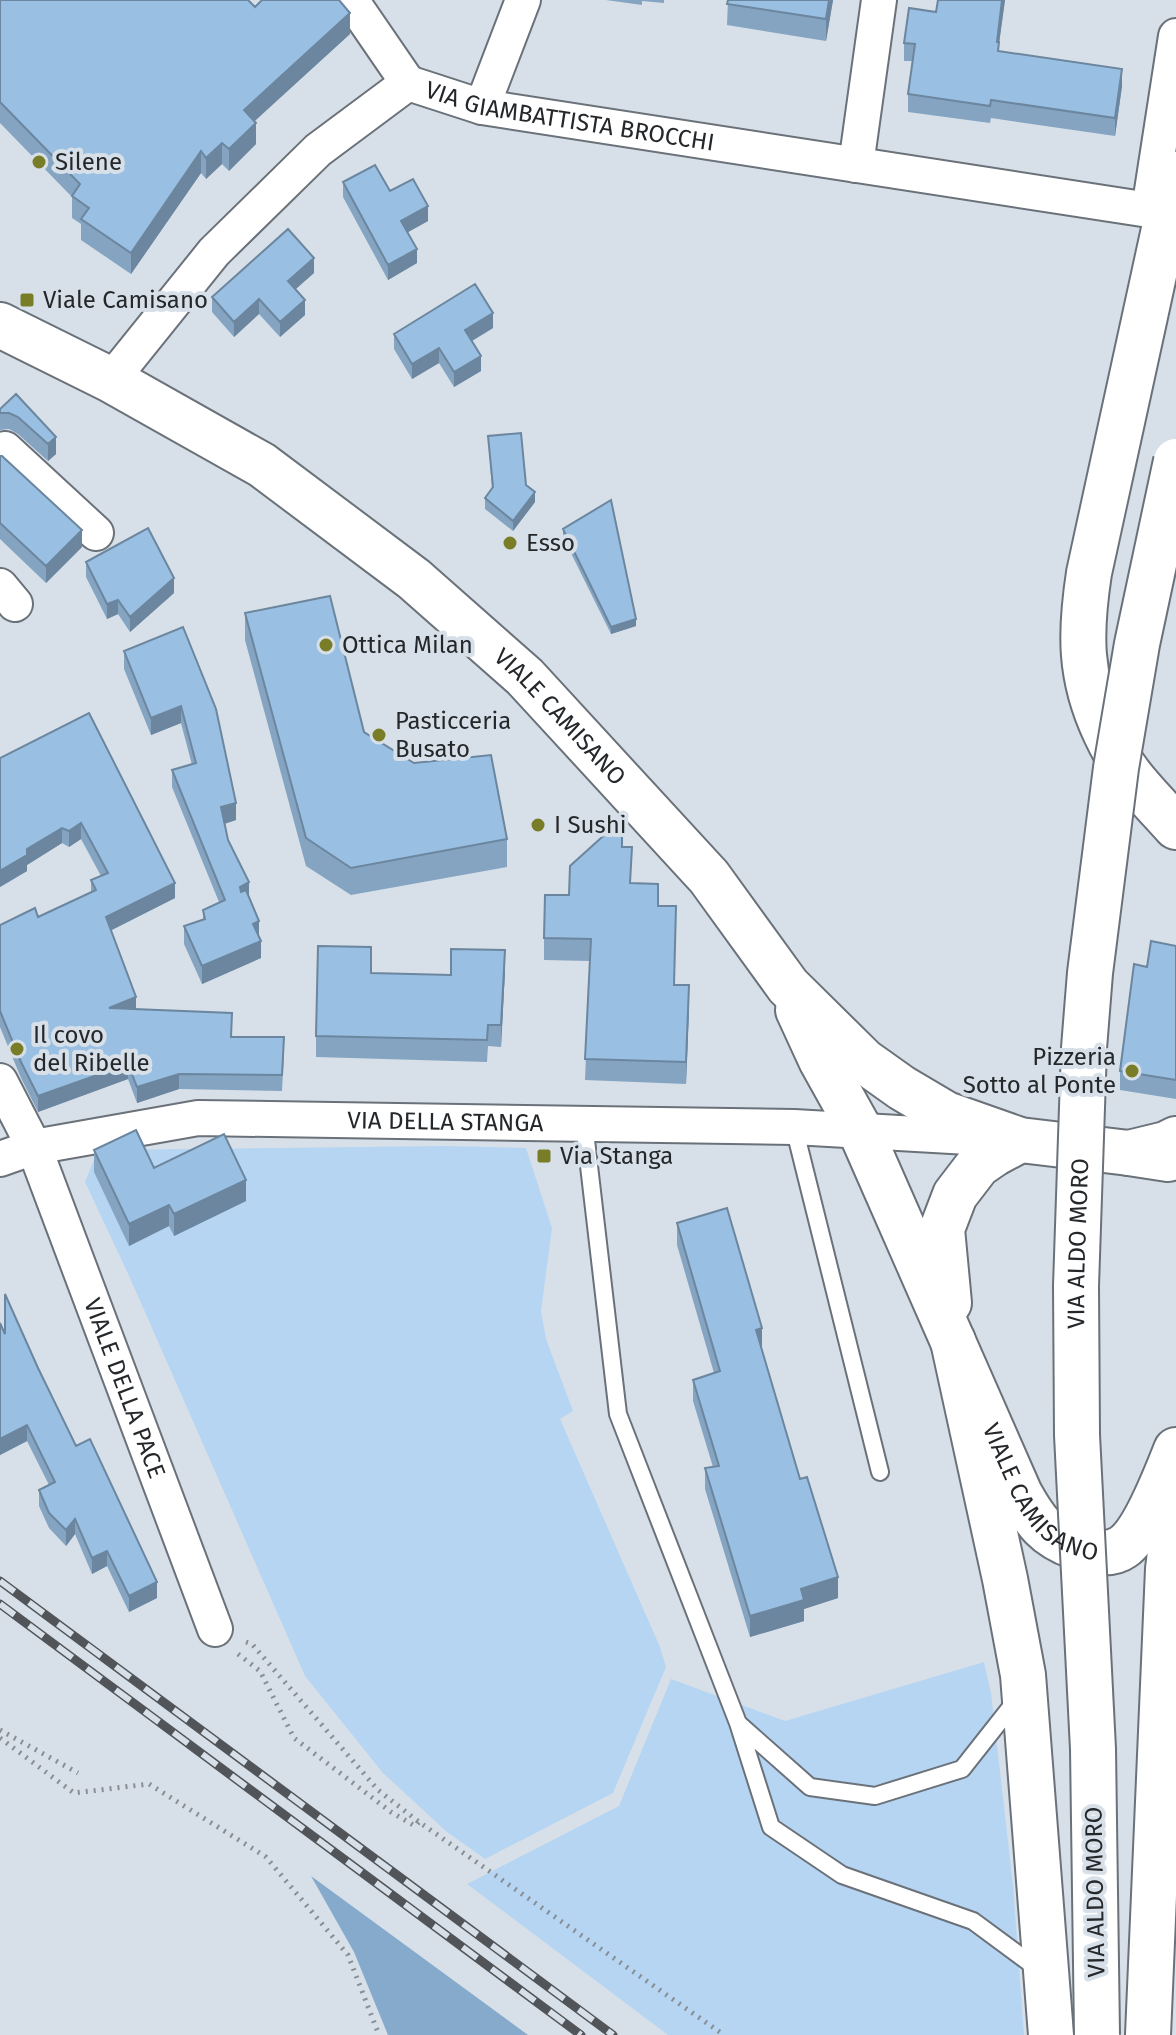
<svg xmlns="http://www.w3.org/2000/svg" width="1176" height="2035" viewBox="0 0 1176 2035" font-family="'Fira Sans',sans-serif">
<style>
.green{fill:#b6d5f2}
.forest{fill:#85aacc}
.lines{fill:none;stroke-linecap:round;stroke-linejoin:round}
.service-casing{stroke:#6a7179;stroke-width:20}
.minor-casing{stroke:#6a7179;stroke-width:38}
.secondary-casing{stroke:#6a7179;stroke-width:48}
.primary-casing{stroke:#6a7179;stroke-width:48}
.path{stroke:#888e94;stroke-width:5;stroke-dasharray:2 6;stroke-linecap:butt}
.service{stroke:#fff;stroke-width:16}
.minor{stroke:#fff;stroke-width:34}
.secondary{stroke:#fff;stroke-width:44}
.primary{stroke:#fff;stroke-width:44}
.rail-casing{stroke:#515559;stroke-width:9}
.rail{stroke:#d7e0e8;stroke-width:6;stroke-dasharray:18;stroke-linecap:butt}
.primary-bridge-casing{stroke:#6a7179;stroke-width:48;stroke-linecap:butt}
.primary-bridge{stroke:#fff;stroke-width:44}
.wall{fill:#84a4c2}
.shaded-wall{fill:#6b869e}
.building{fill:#99bfe2;stroke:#6b869e;stroke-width:2}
.poi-dot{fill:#797d27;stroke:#d7e0e8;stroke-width:3}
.labels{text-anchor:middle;stroke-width:8;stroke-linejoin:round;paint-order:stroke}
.street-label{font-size:24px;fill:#25282b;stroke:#d7e0e8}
.poi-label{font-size:24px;fill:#25282b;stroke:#d7e0e8;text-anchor:start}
</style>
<rect width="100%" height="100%" fill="#d7e0e8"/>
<path class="green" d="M444,1146L526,1148L552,1228L541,1311L546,1339L573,1411L560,1419L660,1647L666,1667L613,1793L485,1859L447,1832L383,1773L305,1676L130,1278L85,1182L98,1150Z
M984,1662L991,1693L1013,1885L1024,2035H668L467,1884L619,1806L671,1679L785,1721Z"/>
<path class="forest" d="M311,1876L528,2035H388L354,1952Z"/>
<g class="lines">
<g class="service-casing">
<path id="service" d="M584,1123L618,1414L738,1723L771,1827L842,1875L973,1921L1038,1969
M794,1127L880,1472
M740,1725L810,1787L875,1796L962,1769L1018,1698"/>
</g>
<g class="minor-casing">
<g id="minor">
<path d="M351,0L408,83"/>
<path id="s1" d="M408,83L482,107L1149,210L1176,36"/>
<path d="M482,107L523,0"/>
<path d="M856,165L879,0"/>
<path d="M111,380L214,252L318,150L408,83"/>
<path d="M0,454L5,449L96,533"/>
<path d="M0,586L15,604"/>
<path id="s2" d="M0,1081L34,1147L215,1629"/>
<path id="s3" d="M0,1159L34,1147L198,1118L794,1127L986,1138"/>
</g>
</g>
<g class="secondary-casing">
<g id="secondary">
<path id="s4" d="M0,325L111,380L262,465L414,579L525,677L709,877L788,986L864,1061L902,1088L946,1114L1020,1140L1129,1153L1168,1159"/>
<path id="s5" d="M798,1010L821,1060L860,1130L1020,1494C1035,1521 1045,1536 1076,1547C1090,1552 1109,1557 1123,1547C1143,1534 1167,1473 1176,1450"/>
<path d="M949,1303L942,1229L955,1195L978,1165L994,1154L1020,1140"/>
</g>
</g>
<g class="primary-casing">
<path id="primary" d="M1176,174L1089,573C1080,632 1079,677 1105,732C1112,747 1120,762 1130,775C1144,793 1161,810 1176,827
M1129,1153L1166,1144L1176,1139
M953,1341L1005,1579L1023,1675L1051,2035
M1148,2035L1168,1569L1176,1504"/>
</g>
<path class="path" d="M246,1642L252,1644L378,1790L419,1822L724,2035
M238,1654L260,1671L294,1738L391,1812L415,1826L419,1822
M0,1730L78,1773
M0,1738L74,1793L149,1784L266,1857L348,1955L379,2035"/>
<use href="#service" class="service"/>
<use href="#minor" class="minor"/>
<use href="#secondary" class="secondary"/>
<use href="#primary" class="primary"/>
<g class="rail-casing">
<path id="rail" d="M0,1581L613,2035
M0,1604L581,2035"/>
</g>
<use href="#rail" class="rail"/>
<g class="primary-bridge-casing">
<g id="primary-bridge">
<path id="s6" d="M1097,2035L1093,1749L1077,1435L1076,1286L1084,1048L1090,973L1116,768L1137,644L1176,461"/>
</g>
</g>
<use href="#primary-bridge" class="primary-bridge"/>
</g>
<path class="wall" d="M0,0L255,7L350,34L254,121L256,144L229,171L222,164L206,179L201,173L131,274L81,240V224L72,218V197L0,123Z
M606,0H664V3L642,1V5Z
M728,0H833L826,41L727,25Z
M1005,0L999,42V51L1122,86L1115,136L991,118L990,123L908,112V94L913,61H904V43L936,12Z
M343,182L390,191L428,221L408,232L417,263L388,280L343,197Z
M314,273L295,289L305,315L280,337L259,314L234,337L212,312V297Z
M493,328L472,341L481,371L454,387L439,363L412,379L394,349V334Z
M16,394L56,454L48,461L18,434L9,429L0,430V409Z
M488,436L526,485L535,502L513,531L485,509V498L492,489Z
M0,456L82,547L46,583L0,539Z
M563,529L636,626L611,634L563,537Z
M86,562L174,593L130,632L118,614L107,619L86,577Z
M245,613L364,732L507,839V867L351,895L306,866L245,640Z
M183,627L236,820L224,824L228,840L249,897L259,938L261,958L202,984L184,944V926L203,919V910L219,902L172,787V770L192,765L181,723L151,735L124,669V651Z
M0,758L175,898L111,930L136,1009L284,1053L282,1091L179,1089L137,1103L128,1079L38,1112L21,1078L0,1027V925L38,917L91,892V880L101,876L81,839L69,847L62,843L27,865V871L0,887Z
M622,847L631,883L658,906L675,985L689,1007L686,1084L585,1080L590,961L544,960V938L569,895Z
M1176,946V1099L1120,1090V1071L1147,967Z
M505,971L501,1047L488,1046L487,1062L316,1057V1036L371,973L451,975Z
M94,1150L154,1168L246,1201L174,1236L169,1226L129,1246L94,1172Z
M677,1223L762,1350L800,1479L838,1598L804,1609V1621L750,1637L705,1489V1468L713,1467L693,1401V1380L714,1373L677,1245Z
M0,1323L5,1334L38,1368L76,1446L157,1598L129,1612L107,1566L92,1574L75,1534L66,1546L49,1528L39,1506V1490L49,1485L27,1441L0,1455Z"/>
<path class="shaded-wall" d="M829,0H833L826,41V19Z
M1002,0H1005L997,59V42Z
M350,13V34L244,131V110Z
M1122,69V86L1115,136V118Z
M256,123V144L229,171V149Z
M222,143V164L206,179V158Z
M201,151V173L131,274V253Z
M428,206V221L401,236V221Z
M417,249V263L388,280V265Z
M314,258V273L288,296V281Z
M259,299V314L234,337V322Z
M305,300V315L280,337V322Z
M493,313V328L465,345V330Z
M439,348V363L412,379V364Z
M481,356V371L454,387V372Z
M56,437V454L48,461V444Z
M535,492V502L513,531V521Z
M82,530V547L46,583V566Z
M174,578V593L130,632V617Z
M118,600V614L107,619V604Z
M636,619V626L611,634V627Z
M181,706V723L151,735V718Z
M236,803V820L221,825V807Z
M81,823V839L69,847V831Z
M62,828V843L27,865V871L0,887V871L27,849Z
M249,882V900L240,904V887Z
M175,883V898L106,933V917Z
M259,921V938L253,924Z
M261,941V958L202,984V966Z
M505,950V971L501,1047V1025Z
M689,985V1007L686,1084V1062Z
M136,997V1013L109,1008Z
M128,1064V1079L38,1112V1096Z
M179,1074V1089L137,1103V1087Z
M246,1180V1201L174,1236V1214Z
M169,1205V1226L129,1246V1224Z
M762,1328V1350L756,1352V1330Z
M27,1425V1441L0,1455V1439Z
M75,1519V1534L66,1546V1530Z
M107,1551V1566L92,1574V1558Z
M838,1577V1598L804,1609V1621L750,1637V1616L801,1589Z
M157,1582V1598L129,1612V1596Z"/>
<path class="building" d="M0,0H248L255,7L262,0H339L350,13L244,110L256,123L229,149L222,143L206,158L201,151L131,253L81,219L89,208L72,196L80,184L0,102Z
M728,0H829L826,19L727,4Z
M938,0H1002L997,42H999L998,51L1122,69L1115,118L991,100L990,106L908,94L915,44L904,43L909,8L936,12Z
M375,165L390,191L413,179L428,206L401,221L417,249L388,265L343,182Z
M288,229L314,258L288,281L305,300L280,322L259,299L234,322L212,297Z
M475,284L493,313L465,330L481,356L454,372L439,348L412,364L394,334Z
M16,394L56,437L48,444L18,417L9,413H0V409Z
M521,433L526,485L535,492L513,521L485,498L493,487L488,436Z
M0,456H2L82,530L46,566L0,523Z
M611,500L636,619L611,627L563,529Z
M148,528L174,578L130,617L118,600L107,604L86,562Z
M330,596L364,732L414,763L491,755L507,839L351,868L306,838L245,613Z
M183,627L216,709L236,803L221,807L228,840L249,882L240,887L241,892L246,890L259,921L253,924L261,941L202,966L184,926L205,919L203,910L225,900L172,770L196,763L181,706L151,718L124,651Z
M89,713L175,883L106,917L136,997L109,1008L232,1013L231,1037H284L282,1075L179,1074L137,1087L128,1064L38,1096L21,1062L0,1011V925L35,908L38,917L96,890L91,880L108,873L81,823L69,831L62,828L27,849V855L0,871V758Z
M622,819V847H632L630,883L658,884V906H676L674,985H689L686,1062L585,1059L591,939L544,938L545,895H569L570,866Z
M1151,941L1176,946V1080L1120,1071L1134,964L1147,967Z
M318,946L371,947V973L451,975V949L505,950L501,1025H488L487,1040L316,1036Z
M136,1130L154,1168L224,1134L246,1180L174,1214L169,1205L129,1224L94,1150Z
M727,1208L762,1328L756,1330L800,1479L807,1477L838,1577L801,1589L804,1600L750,1616L705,1468L719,1466L693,1380L720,1371L677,1223Z
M5,1294L38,1368L76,1446L90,1439L157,1582L129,1596L107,1551L92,1558L75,1519L66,1530L49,1513L39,1490L55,1482L27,1425L0,1439V1323L5,1334Z"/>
<g class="poi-dot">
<circle cx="39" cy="162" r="8"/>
<rect x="19" y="292" width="16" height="16" rx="4"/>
<circle cx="510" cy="543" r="8"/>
<circle cx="326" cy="645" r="8"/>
<circle cx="379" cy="735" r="8"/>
<circle cx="538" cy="825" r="8"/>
<circle cx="17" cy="1049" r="8"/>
<circle cx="1132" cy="1071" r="8"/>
<rect x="536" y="1148" width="16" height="16" rx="4"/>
</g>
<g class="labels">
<g class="street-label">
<text dy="8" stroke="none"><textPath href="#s1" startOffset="166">VIA GIAMBATTISTA BROCCHI</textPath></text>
<text dy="8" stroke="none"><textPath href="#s4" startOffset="688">VIALE CAMISANO</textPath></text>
<text dy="8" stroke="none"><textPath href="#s3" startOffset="450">VIA DELLA STANGA</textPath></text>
<text dy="8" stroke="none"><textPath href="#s6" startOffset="792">VIA ALDO MORO</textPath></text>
<text dy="8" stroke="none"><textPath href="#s2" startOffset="332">VIALE DELLA PACE</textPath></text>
<text dy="8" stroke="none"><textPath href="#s5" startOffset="546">VIALE CAMISANO</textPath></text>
<text transform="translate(1095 1892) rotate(-91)" y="8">VIA ALDO MORO</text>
</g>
<g class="poi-label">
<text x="55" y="170">Silene</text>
<text x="43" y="308">Viale Camisano</text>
<text x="526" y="551">Esso</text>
<text x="342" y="653">Ottica Milan</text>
<text x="395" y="729">Pasticceria<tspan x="395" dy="28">Busato</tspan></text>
<text x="554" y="833">I Sushi</text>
<text x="33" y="1043">Il covo<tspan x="33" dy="28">del Ribelle</tspan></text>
<text x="1116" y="1065" text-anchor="end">Pizzeria<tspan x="1116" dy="28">Sotto al Ponte</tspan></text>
<text x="560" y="1164">Via Stanga</text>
</g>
</g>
</svg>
